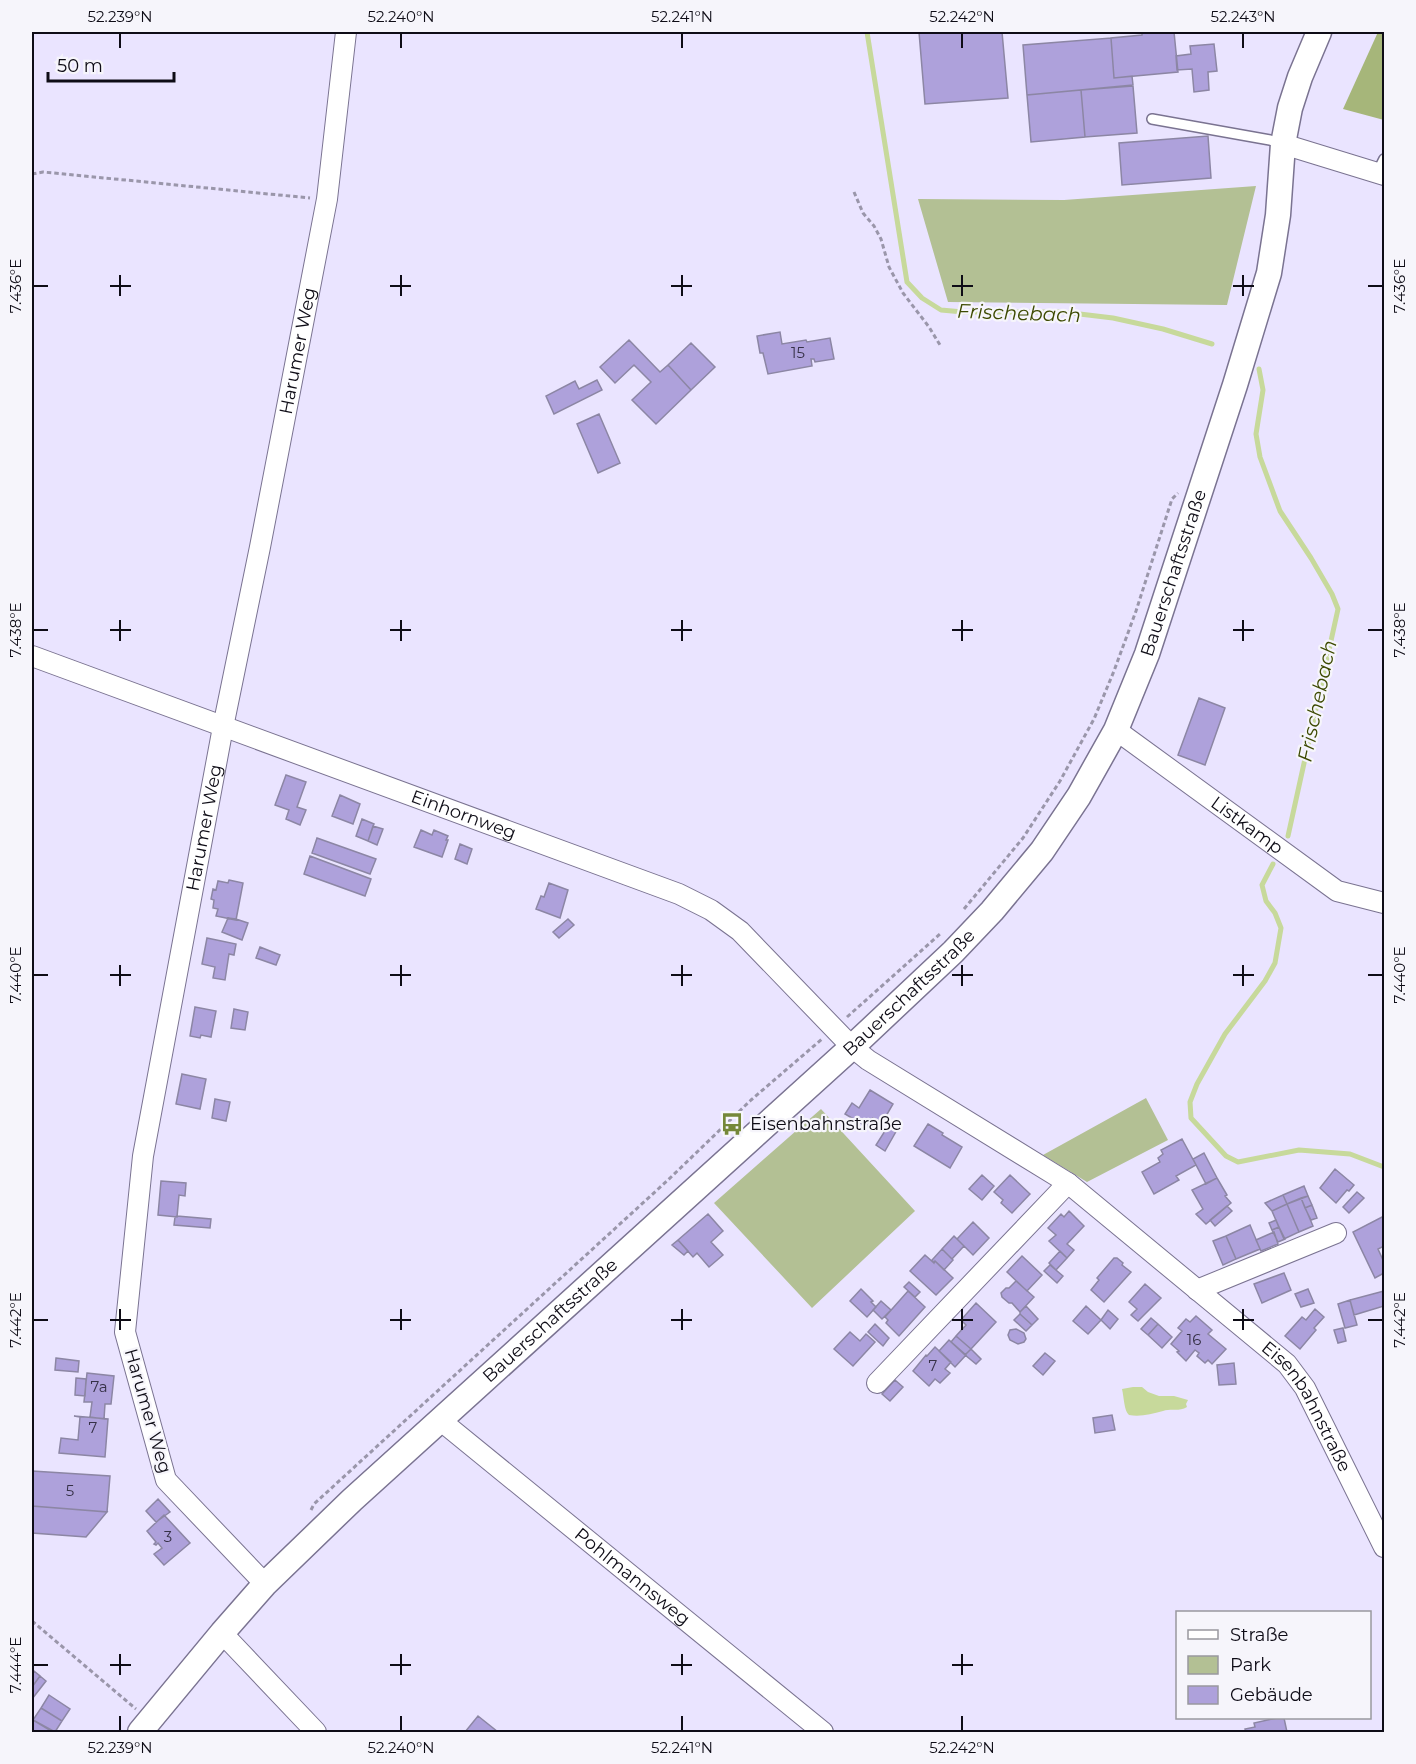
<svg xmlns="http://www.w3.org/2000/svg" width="1416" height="1764" viewBox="0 0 1416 1764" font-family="Montserrat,sans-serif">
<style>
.green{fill:#b3c094}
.forest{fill:#a6b67a}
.water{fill:#c7d99b}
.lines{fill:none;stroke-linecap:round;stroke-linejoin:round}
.stream{stroke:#c7d99b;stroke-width:5}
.building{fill:#aea1db;stroke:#8c86a4;stroke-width:1.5}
.service-casing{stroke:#7a7391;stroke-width:12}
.minor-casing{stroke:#7a7391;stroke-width:22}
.tertiary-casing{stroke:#7a7391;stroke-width:27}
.path{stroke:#9a96aa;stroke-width:3;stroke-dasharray:4.5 3;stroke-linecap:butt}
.service{stroke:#fff;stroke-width:9}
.minor{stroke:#fff;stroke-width:20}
.tertiary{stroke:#fff;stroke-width:24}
.ticks{fill:none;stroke:#0e0c16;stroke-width:2}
.labels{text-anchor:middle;stroke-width:4.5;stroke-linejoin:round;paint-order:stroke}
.number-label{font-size:15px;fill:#363147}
.street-label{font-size:18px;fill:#0e0c16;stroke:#f6f5fb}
.poi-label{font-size:18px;fill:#0e0c16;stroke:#f6f5fb;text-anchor:start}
.water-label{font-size:20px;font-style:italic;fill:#3d4a02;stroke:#f6f5fb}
.neatline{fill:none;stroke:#0e0c16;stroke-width:2}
.ticks-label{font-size:15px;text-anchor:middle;fill:#0e0c16}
</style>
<rect width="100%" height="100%" fill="#eae4ff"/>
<path class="green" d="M1256,186L1227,305L948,302L918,199L1064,200Z
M1146,1098L1168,1140L1087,1182L1043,1155Z
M821,1109L915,1211L812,1308L714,1203Z"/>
<path class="forest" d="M1378,32H1384V120L1343,109Z"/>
<path class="water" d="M1133,1387H1142L1148,1392L1159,1396H1174L1188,1400L1186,1404L1187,1407C1179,1412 1172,1408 1163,1411C1151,1414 1141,1417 1129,1415C1124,1411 1124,1397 1122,1389Z"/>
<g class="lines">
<path class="stream" d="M867,32L907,282L922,298L941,310L963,312H1063L1113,318L1163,329L1212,344
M1259,369L1263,390L1256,434L1260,457L1280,511L1311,558L1332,594L1338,609L1288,836
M1273,864L1262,885L1266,901L1275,913L1281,928L1275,963L1265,981L1225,1034L1197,1084L1190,1102L1191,1118L1226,1156L1238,1162L1299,1150L1350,1154L1384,1167"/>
</g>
<path class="building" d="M919,32H1002L1008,98L925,104Z
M1142,32H1174L1178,72L1114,78L1111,38L1142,35Z
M1111,38L1114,78L1132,76L1133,85L1027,95L1023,45Z
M1214,44L1217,71L1208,72L1209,90L1194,92L1192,69L1177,70L1176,56L1191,54L1190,46Z
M1133,86L1137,133L1085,137L1081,90Z
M1081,90L1085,137L1031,142L1027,95Z
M1208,136L1211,178L1122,185L1119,143Z
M780,332L782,344L806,340L807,342L830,338L834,359L815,362L814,359H811L812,366L768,374L763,353H760L757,336Z
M629,340L660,372L668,365L691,390L656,424L632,400L651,382L634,365L615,383L600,367Z
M691,343L715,367L691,390L668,365Z
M597,380L602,390L554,414L546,396L575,381L579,389Z
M599,414L620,463L598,473L577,424Z
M1199,698L1225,708L1205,765L1178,755Z
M286,775L306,782L297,807L306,810L300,825L286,819L289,810L275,805Z
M340,795L360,804L353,824L332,816Z
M362,819L374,824L368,841L356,836Z
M373,826L383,829L377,845L368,841Z
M421,830L432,835L434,830L448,836L446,840H448L442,857L414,847Z
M317,838L376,859L370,874L312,853Z
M460,844L472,849L467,864L455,859Z
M310,856L371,879L365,896L304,874Z
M229,880L243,883L236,920L216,916L218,909L213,908L214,900L211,899L213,889L216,890L218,881L228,883Z
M549,883L568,890L560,918L536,909L541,896L544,897Z
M228,918L236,919L248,923L242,940L222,932Z
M568,919L574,925L559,938L553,932Z
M207,938L236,944L234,955L229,954L225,980L213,978L215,967L202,964Z
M260,947L280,955L276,965L256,958Z
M195,1007L216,1011L211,1037L201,1035L200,1038L190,1036Z
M234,1009L248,1012L245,1030L231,1028Z
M182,1074L206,1079L200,1109L176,1104Z
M870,1090L893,1104L882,1123L873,1118L867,1127L845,1114L852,1103L859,1108Z
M215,1099L230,1102L226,1121L212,1118Z
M890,1123L898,1128L885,1151L876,1145Z
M928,1124L943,1133L942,1135L962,1147L950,1168L914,1146Z
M1182,1139L1196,1165L1176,1176L1179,1180L1154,1194L1142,1172L1160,1162L1158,1158L1163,1154L1161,1150Z
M1204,1153L1217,1178L1206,1184L1193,1159Z
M1335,1169L1354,1185L1349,1191L1347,1190L1336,1203L1320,1188Z
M982,1175L994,1186L982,1200L969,1189Z
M1010,1175L1030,1194L1012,1213L1001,1203L1003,1200L994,1192Z
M1217,1178L1227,1195L1225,1196L1231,1203L1206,1224L1196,1214L1203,1209L1192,1190Z
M161,1181L186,1183L185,1196L179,1195L177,1217L158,1215Z
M1304,1186L1308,1196L1287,1204L1283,1195Z
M1357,1192L1364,1198L1349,1213L1343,1207Z
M1283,1195L1287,1204L1272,1211L1265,1203Z
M1308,1196L1312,1205L1305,1208L1301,1198Z
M1301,1198L1313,1226L1299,1232L1287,1204Z
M1287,1204L1299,1232L1284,1239L1272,1211Z
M1312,1205L1317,1218L1311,1220L1305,1208Z
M1227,1206L1232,1211L1215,1226L1210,1220Z
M1069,1211L1084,1226L1067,1244L1074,1250L1067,1258L1049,1241L1056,1235L1048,1228L1061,1214L1064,1217Z
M708,1214L723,1231L711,1242L723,1255L709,1267L697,1253L693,1257L678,1240Z
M177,1216L211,1219L210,1228L174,1225L175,1217Z
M1384,1216V1246L1378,1249L1383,1260H1384V1273L1375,1278L1353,1232Z
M1276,1220L1279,1227L1272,1230L1269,1223Z
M973,1222L989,1238L973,1255L957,1239Z
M1250,1225L1260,1249L1236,1259L1226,1236Z
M1279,1227L1285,1239L1278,1242L1272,1230Z
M1274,1232L1278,1244L1261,1251L1256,1240Z
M954,1236L964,1246L952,1259L942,1249Z
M1226,1236L1236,1259L1223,1265L1213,1241Z
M678,1240L688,1251L684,1255L672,1245Z
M942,1249L953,1260L944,1270L935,1261L934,1263L932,1260Z
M1060,1251L1067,1258L1056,1270L1049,1263Z
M925,1255L934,1263L935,1261L953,1278L936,1295L910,1271Z
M1022,1256L1042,1275L1027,1291L1007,1272Z
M1114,1258H1117L1123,1263L1122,1265L1131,1272L1104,1302L1091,1290L1099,1280L1097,1278Z
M1050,1265L1063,1276L1057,1283L1044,1271Z
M1284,1273L1291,1290L1262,1303L1254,1284Z
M1016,1281L1034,1297L1020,1312L1012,1303H1009L1002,1297L1001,1293L1006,1288H1009Z
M909,1282L920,1292L915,1297L904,1287Z
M1145,1284L1161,1298L1138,1321L1131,1315L1137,1309L1129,1302Z
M861,1289L873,1301L871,1302L876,1307L867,1317L850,1301Z
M1308,1289L1314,1303L1301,1307L1295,1294Z
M908,1291L925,1307L899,1336L886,1323L888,1320L885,1317Z
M1384,1291V1306L1354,1315L1350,1300Z
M1350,1300L1357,1325L1345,1328L1338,1304Z
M881,1301L891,1310L882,1319L873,1310Z
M976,1303L996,1322L971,1349L956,1336L966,1325L961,1320Z
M1026,1306L1038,1319L1032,1325L1020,1314V1312Z
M1086,1306L1101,1320L1088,1334L1073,1321Z
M1315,1309L1324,1317L1314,1328L1316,1330L1300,1349L1285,1336L1302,1317L1306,1320Z
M1108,1310L1118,1319L1110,1329L1101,1320Z
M1020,1314L1032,1325L1026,1331L1014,1320Z
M1196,1316L1212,1330L1208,1334L1226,1349L1212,1364L1208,1360L1205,1363L1197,1356L1199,1353L1195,1350L1186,1361L1177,1352L1179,1351L1171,1344L1182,1331L1178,1328L1186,1319L1190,1322Z
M1151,1318L1158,1324L1148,1335L1141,1329Z
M875,1324L889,1338L883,1346L868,1332Z
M1158,1324L1172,1337L1162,1348L1148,1335Z
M1343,1328L1346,1341L1338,1343L1334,1330Z
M1016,1329L1024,1333L1026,1339L1024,1342L1018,1344L1010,1340L1008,1335L1010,1330Z
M850,1332L860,1341L866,1334L875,1342L853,1366L834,1349Z
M956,1336L971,1349L965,1355L951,1342Z
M949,1340L966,1355L955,1367L939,1351Z
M935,1347L951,1362L945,1369L950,1373L940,1383L935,1379L929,1386L913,1371L926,1355L927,1356Z
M971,1349L981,1359L976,1364L965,1355Z
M1045,1353L1055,1361L1043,1375L1033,1366Z
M56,1358L79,1361L78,1372L55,1370Z
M1234,1363L1236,1384L1219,1385L1217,1365Z
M87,1373L114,1376L111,1404H105L104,1419L90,1417L92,1402H84Z
M76,1378L86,1379L85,1396L75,1395Z
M895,1380L903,1387L890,1401L882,1394Z
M1112,1415L1115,1430L1095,1433L1093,1418Z
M74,1416L108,1419L105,1457L59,1453L61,1438L78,1440L80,1417Z
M32,1471L110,1476L107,1512L32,1506Z
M158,1499L170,1512L156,1522L146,1511Z
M32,1506L107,1512L86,1537L32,1533Z
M164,1515L190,1543L164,1565L154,1554L162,1548L158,1543L156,1545L154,1544L156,1542L147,1531Z
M34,1671L40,1676L32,1687V1674Z
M40,1676L46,1681L32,1699V1687Z
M49,1695L70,1709L62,1721L41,1708Z
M41,1708L62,1721L55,1732L33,1720Z
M478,1716L498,1732H465Z
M1277,1718H1284L1287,1732H1246L1245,1729L1255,1727L1254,1723Z
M33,1720L53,1732H32V1723Z"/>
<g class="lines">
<g class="service-casing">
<path id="service" d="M1152,119L1270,140L1281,144
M1377,173L1384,159"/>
</g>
<g class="minor-casing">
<g id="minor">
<path d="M1283,144L1384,175"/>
<path id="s1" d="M32,656L679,894L711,910L740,931L852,1047L868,1060L1068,1183L1287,1364L1305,1388L1384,1547"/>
<path id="s2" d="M1116,730L1337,891L1384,903"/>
<path d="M1197,1290L1336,1233"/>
<path d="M877,1383L1068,1183"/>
<path id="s3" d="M440,1420L823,1732"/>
<path id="s4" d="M265,1584L166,1480L125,1332L143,1156L223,727L260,547L327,199L346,32"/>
<path d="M222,1633L316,1732"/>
</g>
</g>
<g class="tertiary-casing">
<g id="tertiary">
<path id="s5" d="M140,1732L222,1633L265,1584L352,1500L852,1047L953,952L992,911L1042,851L1079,796L1116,730L1147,654L1235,385L1269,273L1278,215L1283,144L1290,108L1300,77L1319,32"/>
</g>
</g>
<path class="path" d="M32,174L43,172L310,198
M854,192L863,213L874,226L881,239L889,267L903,293L929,327L940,345
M964,909L1023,838L1060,781L1094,719L1114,671L1136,611L1172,499L1178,493
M847,1017L941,933
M311,1510L314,1504L668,1180L751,1100L822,1039
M32,1621L136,1709"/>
<use href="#service" class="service"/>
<use href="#minor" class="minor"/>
<use href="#tertiary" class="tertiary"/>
</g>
<path class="ticks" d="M120,33V48M401,33V48M682,33V48M962,33V48M1243,33V48M120,275V296M401,275V296M682,275V296M962,275V296M1243,275V296M33,286H48M110,286H131M390,286H411M671,286H692M952,286H973M1233,286H1254M1368,286H1383M120,620V641M401,620V641M682,620V641M962,620V641M1243,620V641M33,630H48M110,630H131M390,630H411M671,630H692M952,630H973M1233,630H1254M1368,630H1383M120,965V986M401,965V986M682,965V986M962,965V986M1243,965V986M33,975H48M110,975H131M390,975H411M671,975H692M952,975H973M1233,975H1254M1368,975H1383M120,1309V1330M401,1309V1330M682,1309V1330M962,1309V1330M1243,1309V1330M33,1320H48M110,1320H131M390,1320H411M671,1320H692M952,1320H973M1233,1320H1254M1368,1320H1383M120,1654V1675M401,1654V1675M682,1654V1675M962,1654V1675M33,1665H48M110,1665H131M390,1665H411M671,1665H692M952,1665H973M120,1716V1731M401,1716V1731M682,1716V1731M962,1716V1731"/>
<defs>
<g id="bus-bare" transform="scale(1.8)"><path d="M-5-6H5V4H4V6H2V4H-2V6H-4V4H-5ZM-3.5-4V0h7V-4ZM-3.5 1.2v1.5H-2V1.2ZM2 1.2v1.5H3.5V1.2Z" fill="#758839" stroke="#f6f5fb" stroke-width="2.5" paint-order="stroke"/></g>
</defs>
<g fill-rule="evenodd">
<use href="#bus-bare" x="732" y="1124"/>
</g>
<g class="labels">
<g class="number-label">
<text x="798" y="358">15</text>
<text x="1194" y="1345">16</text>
<text x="933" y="1371">7</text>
<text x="99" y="1392">7a</text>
<text x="93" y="1433">7</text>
<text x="70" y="1496">5</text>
<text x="168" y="1542">3</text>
</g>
<g class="street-label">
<text dy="6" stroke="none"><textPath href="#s4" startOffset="1294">Harumer Weg</textPath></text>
<text dy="6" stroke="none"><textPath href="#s5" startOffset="1572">Bauerschaftsstraße</textPath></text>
<text dy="6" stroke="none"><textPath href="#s1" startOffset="460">Einhornweg</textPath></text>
<text dy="6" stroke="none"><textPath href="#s2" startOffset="162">Listkamp</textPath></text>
<text dy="6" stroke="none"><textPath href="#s4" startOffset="808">Harumer Weg</textPath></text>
<text dy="6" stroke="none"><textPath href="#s5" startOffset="1068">Bauerschaftsstraße</textPath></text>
<text dy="6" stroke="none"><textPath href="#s5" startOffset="582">Bauerschaftsstraße</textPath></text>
<text dy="6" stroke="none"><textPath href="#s1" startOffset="1508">Eisenbahnstraße</textPath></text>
<text transform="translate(148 1411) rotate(74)" y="6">Harumer Weg</text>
<text dy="6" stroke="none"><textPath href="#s3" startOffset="248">Pohlmannsweg</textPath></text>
</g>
<g class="poi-label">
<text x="750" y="1130">Eisenbahnstraße</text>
</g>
<g class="water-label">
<text transform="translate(1019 313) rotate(2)" y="7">Frischebach</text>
<text transform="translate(1317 701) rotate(-78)" y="7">Frischebach</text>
</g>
</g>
<rect width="1416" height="1764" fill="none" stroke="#f6f5fb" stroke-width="66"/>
<rect x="1176" y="1611" width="195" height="108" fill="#f6f5fb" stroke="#99989f" stroke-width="1.5"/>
<rect x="1188" y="1630" width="30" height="9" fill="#ffffff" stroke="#99989f" stroke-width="1.5"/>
<text x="1230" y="1641" font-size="18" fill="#0e0c16">Straße</text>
<rect x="1188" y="1656" width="30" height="18" fill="#b3c094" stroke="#99989f" stroke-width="1.5"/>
<text x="1230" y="1671" font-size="18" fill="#0e0c16">Park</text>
<rect x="1188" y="1686" width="30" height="18" fill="#aea1db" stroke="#99989f" stroke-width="1.5"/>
<text x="1230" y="1701" font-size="18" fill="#0e0c16">Gebäude</text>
<path d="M48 72v9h126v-9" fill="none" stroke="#0e0c16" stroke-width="3"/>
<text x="57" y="72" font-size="18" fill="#0e0c16" stroke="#f6f5fb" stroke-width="4.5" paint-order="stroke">50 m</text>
<rect x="33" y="33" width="1350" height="1698" class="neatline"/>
<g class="ticks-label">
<text x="120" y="22">52.239°N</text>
<text x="401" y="22">52.240°N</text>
<text x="682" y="22">52.241°N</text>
<text x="962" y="22">52.242°N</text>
<text x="1243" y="22">52.243°N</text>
<text transform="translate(1400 286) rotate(-90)" y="5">7.436°E</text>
<text transform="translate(16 286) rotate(-90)" y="5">7.436°E</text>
<text transform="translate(1400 630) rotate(-90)" y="5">7.438°E</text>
<text transform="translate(16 630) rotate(-90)" y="5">7.438°E</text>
<text transform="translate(1400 975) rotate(-90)" y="5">7.440°E</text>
<text transform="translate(16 975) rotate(-90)" y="5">7.440°E</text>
<text transform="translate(16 1320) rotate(-90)" y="5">7.442°E</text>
<text transform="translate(1400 1320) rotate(-90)" y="5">7.442°E</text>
<text transform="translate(16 1665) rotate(-90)" y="5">7.444°E</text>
<text x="120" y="1753">52.239°N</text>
<text x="401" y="1753">52.240°N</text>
<text x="682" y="1753">52.241°N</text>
<text x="962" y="1753">52.242°N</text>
</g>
</svg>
